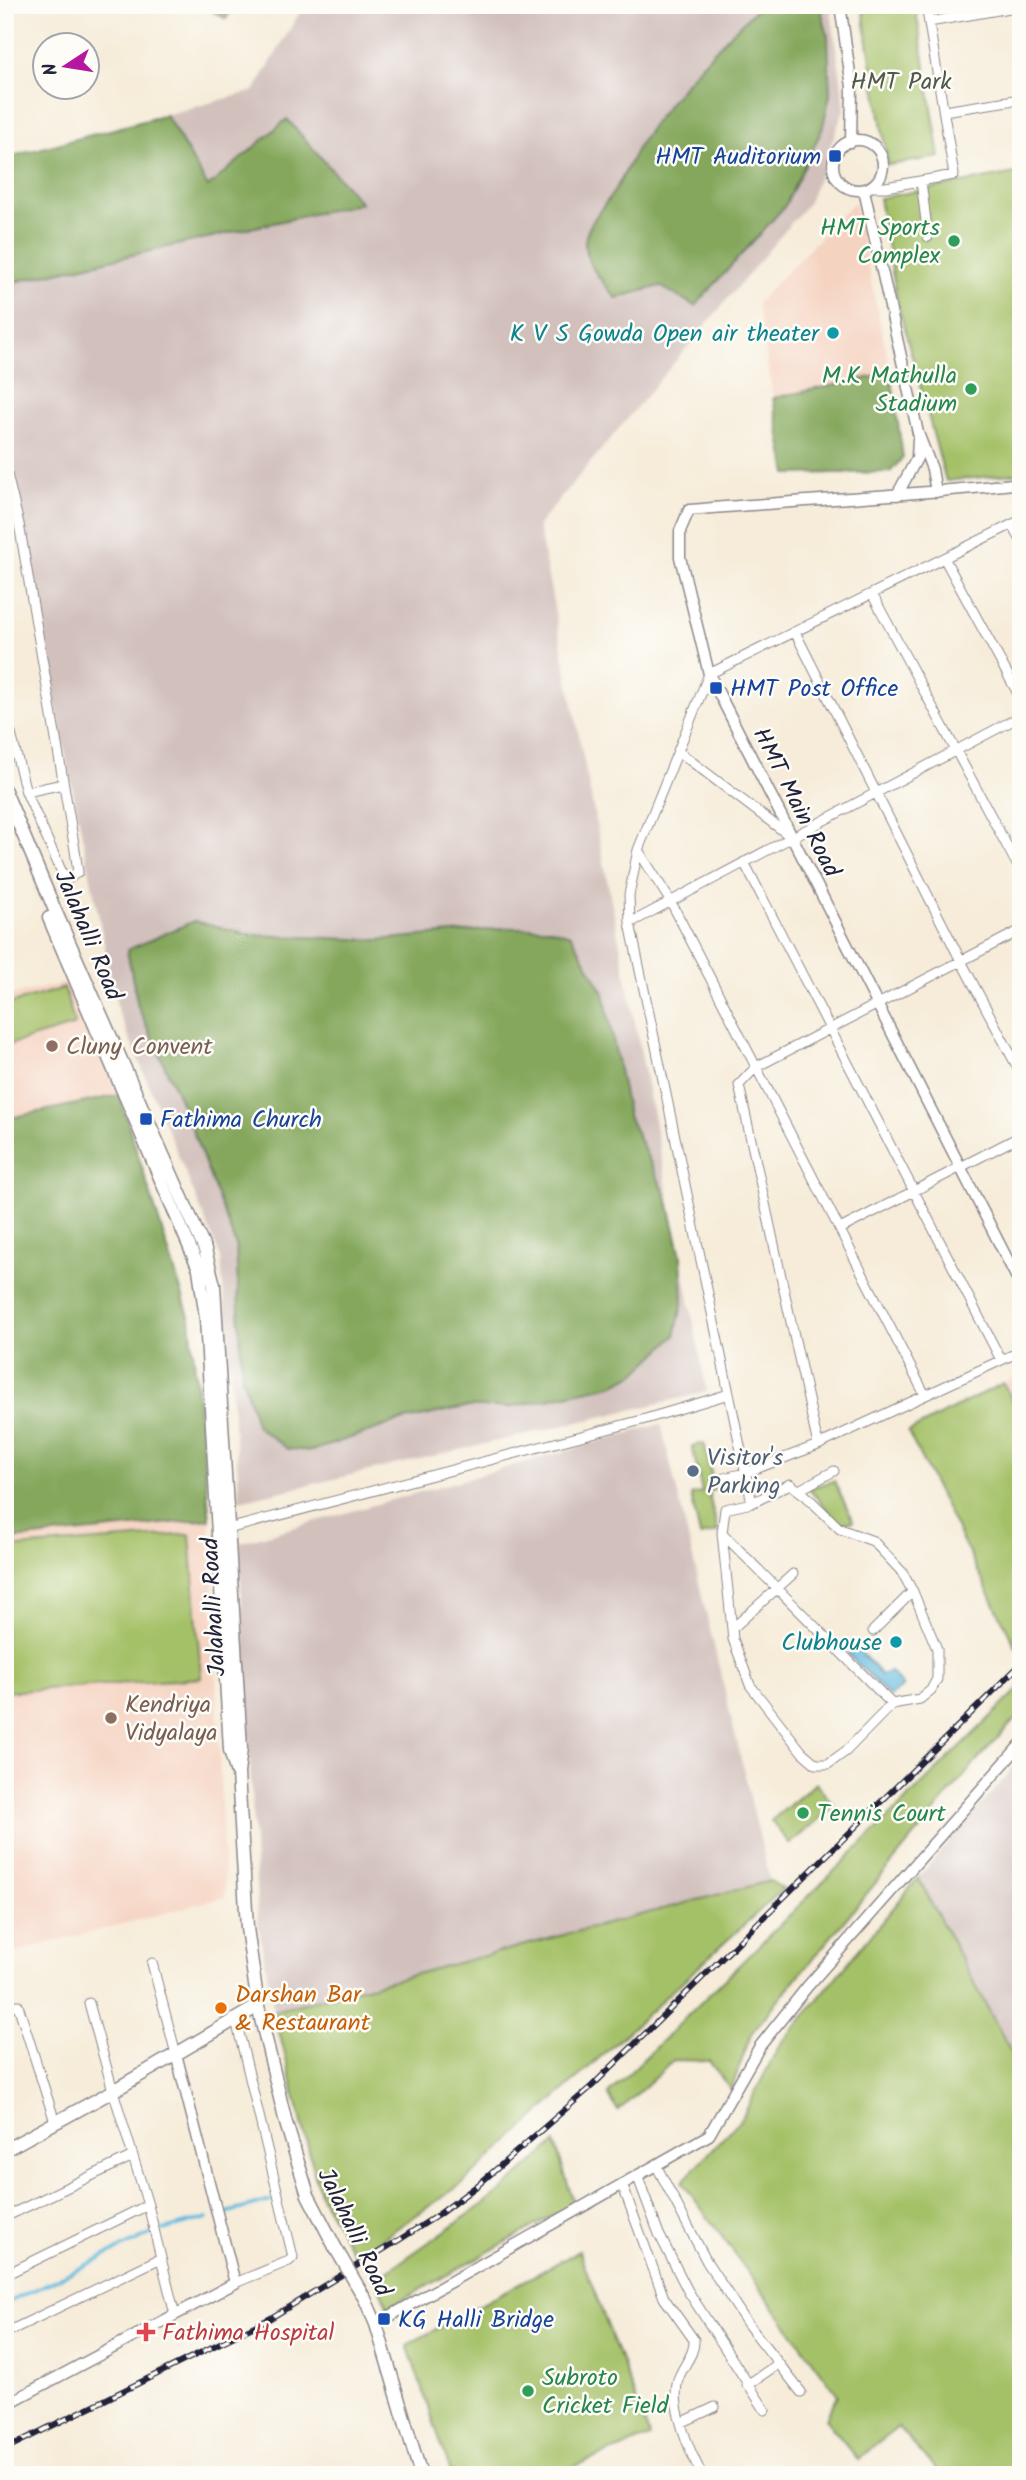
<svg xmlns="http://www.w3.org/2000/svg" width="1026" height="2480" viewBox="0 0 1026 2480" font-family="Kalam,sans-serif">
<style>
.built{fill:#f5d3c1}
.industrial{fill:#d1c0bc}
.green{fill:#a5c167;stroke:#647251;stroke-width:2}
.forest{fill:#84a75c;stroke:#53644c;stroke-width:2}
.water{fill:#61badf;stroke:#426e8d;stroke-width:2}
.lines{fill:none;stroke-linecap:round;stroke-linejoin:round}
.stream{stroke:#61badf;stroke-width:3.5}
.minor-casing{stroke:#8c878a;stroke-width:11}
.tertiary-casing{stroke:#8c878a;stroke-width:13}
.secondary-casing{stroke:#8c878a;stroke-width:15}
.minor{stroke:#fff;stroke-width:9}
.tertiary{stroke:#fff;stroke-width:10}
.secondary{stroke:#fff;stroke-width:12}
.rail-casing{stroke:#22223b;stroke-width:6}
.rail{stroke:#fdfcf7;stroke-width:3.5;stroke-dasharray:10;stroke-linecap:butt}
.secondary-bridge-casing{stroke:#8c878a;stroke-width:15;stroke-linecap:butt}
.secondary-bridge{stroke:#fff;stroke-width:12}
.transit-dot{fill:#1a4fb4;stroke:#fdfcf7;stroke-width:2.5}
.leisure-dot{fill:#2e9e5b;stroke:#fdfcf7;stroke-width:2.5}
.culture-dot{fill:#0f9aa8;stroke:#fdfcf7;stroke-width:2.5}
.education-dot{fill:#8d6e63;stroke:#fdfcf7;stroke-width:2.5}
.service-dot{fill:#5c6f8a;stroke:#fdfcf7;stroke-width:2.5}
.food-dot{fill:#e8710a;stroke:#fdfcf7;stroke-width:2.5}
.health-dot{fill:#e0444e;stroke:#fdfcf7;stroke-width:2.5}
.labels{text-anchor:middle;stroke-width:5;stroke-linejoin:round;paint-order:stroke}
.park-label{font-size:24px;fill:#505a4a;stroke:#fdfcf7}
.transit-label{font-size:24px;fill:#164399;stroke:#fdfcf7;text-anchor:start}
.leisure-label{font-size:24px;fill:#27864d;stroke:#fdfcf7;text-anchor:end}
.culture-label{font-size:24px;fill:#0d838f;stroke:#fdfcf7;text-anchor:end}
.street-label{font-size:24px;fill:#22223b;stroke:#fdfcf7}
.education-label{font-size:24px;fill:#785e54;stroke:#fdfcf7;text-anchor:start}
.service-label{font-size:24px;fill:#4e5e75;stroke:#fdfcf7;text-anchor:start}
.food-label{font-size:24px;fill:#c56008;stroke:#fdfcf7;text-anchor:start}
.health-label{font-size:24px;fill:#be3a42;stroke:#fdfcf7;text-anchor:start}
</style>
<rect width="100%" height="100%" fill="#fdfcf7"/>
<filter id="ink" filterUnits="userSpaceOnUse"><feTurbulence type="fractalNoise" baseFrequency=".0143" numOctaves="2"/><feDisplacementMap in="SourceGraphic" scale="14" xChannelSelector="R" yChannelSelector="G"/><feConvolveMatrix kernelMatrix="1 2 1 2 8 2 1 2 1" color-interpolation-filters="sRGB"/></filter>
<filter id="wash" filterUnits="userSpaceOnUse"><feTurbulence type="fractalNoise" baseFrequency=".00686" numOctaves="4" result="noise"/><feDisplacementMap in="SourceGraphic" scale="28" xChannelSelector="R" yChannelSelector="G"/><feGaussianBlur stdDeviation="1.57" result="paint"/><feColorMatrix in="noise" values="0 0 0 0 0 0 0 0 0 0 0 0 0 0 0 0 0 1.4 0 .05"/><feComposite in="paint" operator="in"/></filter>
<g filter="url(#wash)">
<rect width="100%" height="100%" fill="#f6ecd9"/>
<path class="built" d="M854,202L891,373L773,398L757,303Z
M71,982L119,1095L5,1119V996Z
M1021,1374V1416L1003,1383Z
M210,1519L225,1897L5,1955V1540Z"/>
<path class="industrial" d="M304,5H830L845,107L809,202L538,525L707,1392L240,1501L221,1258L118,1011L5,457V158L254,91Z
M661,1424L770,1881L274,2011L258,1923L239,1543Z
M1021,1759V2070L918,1878Z"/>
<path class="green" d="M862,5H915L940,157L888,165Z
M1021,172V473L946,481L898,305L879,198Z
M64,988L75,1025L5,1046V1005Z
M1003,1383L1021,1416V1642L1016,1647L908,1432Z
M704,1443L715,1490L708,1491L718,1532L700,1536L691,1495L702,1492L692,1446Z
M834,1481L853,1521L840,1524L808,1488Z
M190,1534L201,1678L5,1692V1548Z
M1021,1687V1713L979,1758L752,2032L731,2090L709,2061L674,2060L618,2111L608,2094Z
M816,1783L834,1806L790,1844L771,1821Z
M918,1878L1021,2070V2475H941L898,2427L858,2459L825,2419L838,2395L682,2182L742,2118L779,2046Z
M770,1881L783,1889L463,2183L355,2257L320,2195L274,2011Z
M555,2143L574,2204L388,2308L376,2279L498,2194Z
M579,2251L650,2437L551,2475H452L407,2345Z"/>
<path class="forest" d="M202,5H234L226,19Z
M761,5H820L828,37L830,95L822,130L785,206L695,306L660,286L616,298C604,283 585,265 585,244C585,226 603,208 613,193C625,176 632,155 644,137C678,89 717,45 761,5Z
M166,115L208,187L287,119L361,203L5,284V158Z
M891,373L903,458L890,472L787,474L773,398Z
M194,921L252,935L378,940L507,928H548L571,935L604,993L628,1116L667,1197L681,1256L683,1301L675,1336L635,1374L612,1385L511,1407H465L397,1422L312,1451L288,1449L257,1427L242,1376L236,1246L186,1113L138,1007L127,950Z
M119,1095L190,1319L210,1519L5,1540V1119Z"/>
<path class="water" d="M856,1647L881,1675L890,1672L903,1686L890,1697L848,1654Z"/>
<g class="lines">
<path class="stream" d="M226,2213L271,2201
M163,2230L208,2218
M5,2304L151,2234"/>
</g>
</g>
<g filter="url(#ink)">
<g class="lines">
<g class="minor-casing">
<path id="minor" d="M929,22L1021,6
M944,111L1021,99
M921,181L928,237
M873,187H886L954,175L926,5
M5,466L19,524L75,850L78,872L68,879L64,877L26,792L5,711
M1012,525L1021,540
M944,558L1021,699
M872,594L1021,872
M795,632L961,961L1021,1074
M679,752L791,837
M26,792L63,784
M638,850L671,902L925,1395
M744,862L1001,1360
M630,923L1021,716
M840,1229L1021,1136
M818,1445L739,1085L756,1067L1021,930
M720,1479L745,1473L818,1445L1021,1351
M799,1490L834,1471
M752,1503L790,1484L805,1495L840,1529L873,1541L902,1572L914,1594L937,1649V1679L931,1690L920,1699L892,1704L846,1751L828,1764H816L802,1752L750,1685L733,1639L722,1533L725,1509L752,1503L630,923L629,895L638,850L709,674L1021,520
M224,1530L642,1420L729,1394
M722,1533L892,1704
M733,1628L793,1574
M873,1631L913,1591
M152,1963L176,2054
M89,2003L113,2091L148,2205L175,2315
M5,2006L18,2005L55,2122
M656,2165L707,2262L747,2323L801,2392
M637,2175L659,2234L688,2291L765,2410
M622,2184L664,2298L694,2340C695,2355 682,2366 678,2380C670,2406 690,2452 702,2475
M5,2217L133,2156
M5,2275L148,2205
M235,2283L289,2261L293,2257L236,2020
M5,2333L161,2258
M747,2385L778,2364
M681,2423L715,2407"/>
</g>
<g class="tertiary-casing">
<path id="tertiary" d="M840,5L852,87L851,142
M833 165a25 25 0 1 1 50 0a25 25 0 1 1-50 0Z
M864,190L918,433L932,469L936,492
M1021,483C911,496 800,500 689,510L680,531V557L709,674L1021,1286
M897,495L917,458L918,439
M376,2324L709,2135L760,2046L807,1987L1021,1744
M5,2405L235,2283L176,2054"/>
</g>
<g class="secondary-casing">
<path id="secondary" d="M5,791L54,908L205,1250L214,1285L241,1749L238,1773L247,1928L258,2006L286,2123L308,2195L335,2247
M49,918L199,1269L206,1318L230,1750L236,1770
M5,2150L113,2091L258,2006
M365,2299L376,2324L421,2475"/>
</g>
<use href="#minor" class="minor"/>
<use href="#tertiary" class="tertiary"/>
<use href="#secondary" class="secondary"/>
<g class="rail-casing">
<path id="rail" d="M5,2449L269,2319L399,2240L438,2215L478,2185L592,2086L1021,1664"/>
</g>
<use href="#rail" class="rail"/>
<g class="secondary-bridge-casing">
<path id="secondary-bridge" d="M335,2247L365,2299"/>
</g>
<use href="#secondary-bridge" class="secondary-bridge"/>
</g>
</g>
<g class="transit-dot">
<rect x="828" y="149" width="14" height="14" rx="3.5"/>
<rect x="709" y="681" width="14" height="14" rx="3.5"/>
<rect x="139" y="1112" width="14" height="14" rx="3.5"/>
<rect x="377" y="2312" width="14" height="14" rx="3.5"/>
</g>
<g class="leisure-dot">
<circle cx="954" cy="241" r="7"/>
<circle cx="971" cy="389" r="7"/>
<circle cx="803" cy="1813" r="7"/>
<circle cx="528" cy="2391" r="7"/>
</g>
<g class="culture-dot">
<circle cx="833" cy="333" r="7"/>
<circle cx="896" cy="1642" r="7"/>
</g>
<g class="education-dot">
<circle cx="52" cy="1046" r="7"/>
<circle cx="111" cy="1718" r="7"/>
</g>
<circle class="service-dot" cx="693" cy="1471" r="7"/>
<circle class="food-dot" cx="221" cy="2008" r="7"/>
<path class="health-dot" d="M142.5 2321.5h7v7h7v7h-7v7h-7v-7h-7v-7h7z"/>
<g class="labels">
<g class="park-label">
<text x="901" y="89">HMT Park</text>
</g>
<g class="transit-label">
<text x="821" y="164" text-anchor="end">HMT Auditorium</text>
<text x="730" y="696">HMT Post Office</text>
<text x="160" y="1127">Fathima Church</text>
<text x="398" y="2327">KG Halli Bridge</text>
</g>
<g class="leisure-label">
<text x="940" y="235">HMT Sports<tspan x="940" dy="28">Complex</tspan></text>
<text x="957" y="383">M.K Mathulla<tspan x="957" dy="28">Stadium</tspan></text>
<text x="817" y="1821" text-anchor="start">Tennis Court</text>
<text x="542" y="2385" text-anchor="start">Subroto<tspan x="542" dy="28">Cricket Field</tspan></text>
</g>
<g class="culture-label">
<text x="819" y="341">K V S Gowda Open air theater</text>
<text x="882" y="1650">Clubhouse</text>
</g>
<g class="street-label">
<text transform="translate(797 802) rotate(63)" y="8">HMT Main Road</text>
<text transform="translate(89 935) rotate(67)" y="8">Jalahalli Road</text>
<text transform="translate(213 1607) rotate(-93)" y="8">Jalahalli Road</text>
<text transform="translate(355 2232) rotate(64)" y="8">Jalahalli Road</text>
</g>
<g class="education-label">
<text x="66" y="1054">Cluny Convent</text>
<text x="125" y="1712">Kendriya<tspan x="125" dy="28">Vidyalaya</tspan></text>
</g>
<g class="service-label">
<text x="707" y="1465">Visitor's<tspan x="707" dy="28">Parking</tspan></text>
</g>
<g class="food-label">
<text x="235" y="2002">Darshan Bar<tspan x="235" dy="28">&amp; Restaurant</tspan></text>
</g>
<g class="health-label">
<text x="162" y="2340">Fathima Hospital</text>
</g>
</g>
<rect width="1026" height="2480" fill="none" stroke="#fdfcf7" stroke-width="28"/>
<g transform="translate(66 66) rotate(258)"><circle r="33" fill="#fdfcf7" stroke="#a5a5ac" stroke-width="2"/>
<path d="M0-5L12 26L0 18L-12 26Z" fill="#b5179e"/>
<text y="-10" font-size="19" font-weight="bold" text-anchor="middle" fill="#22223b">N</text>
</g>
</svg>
